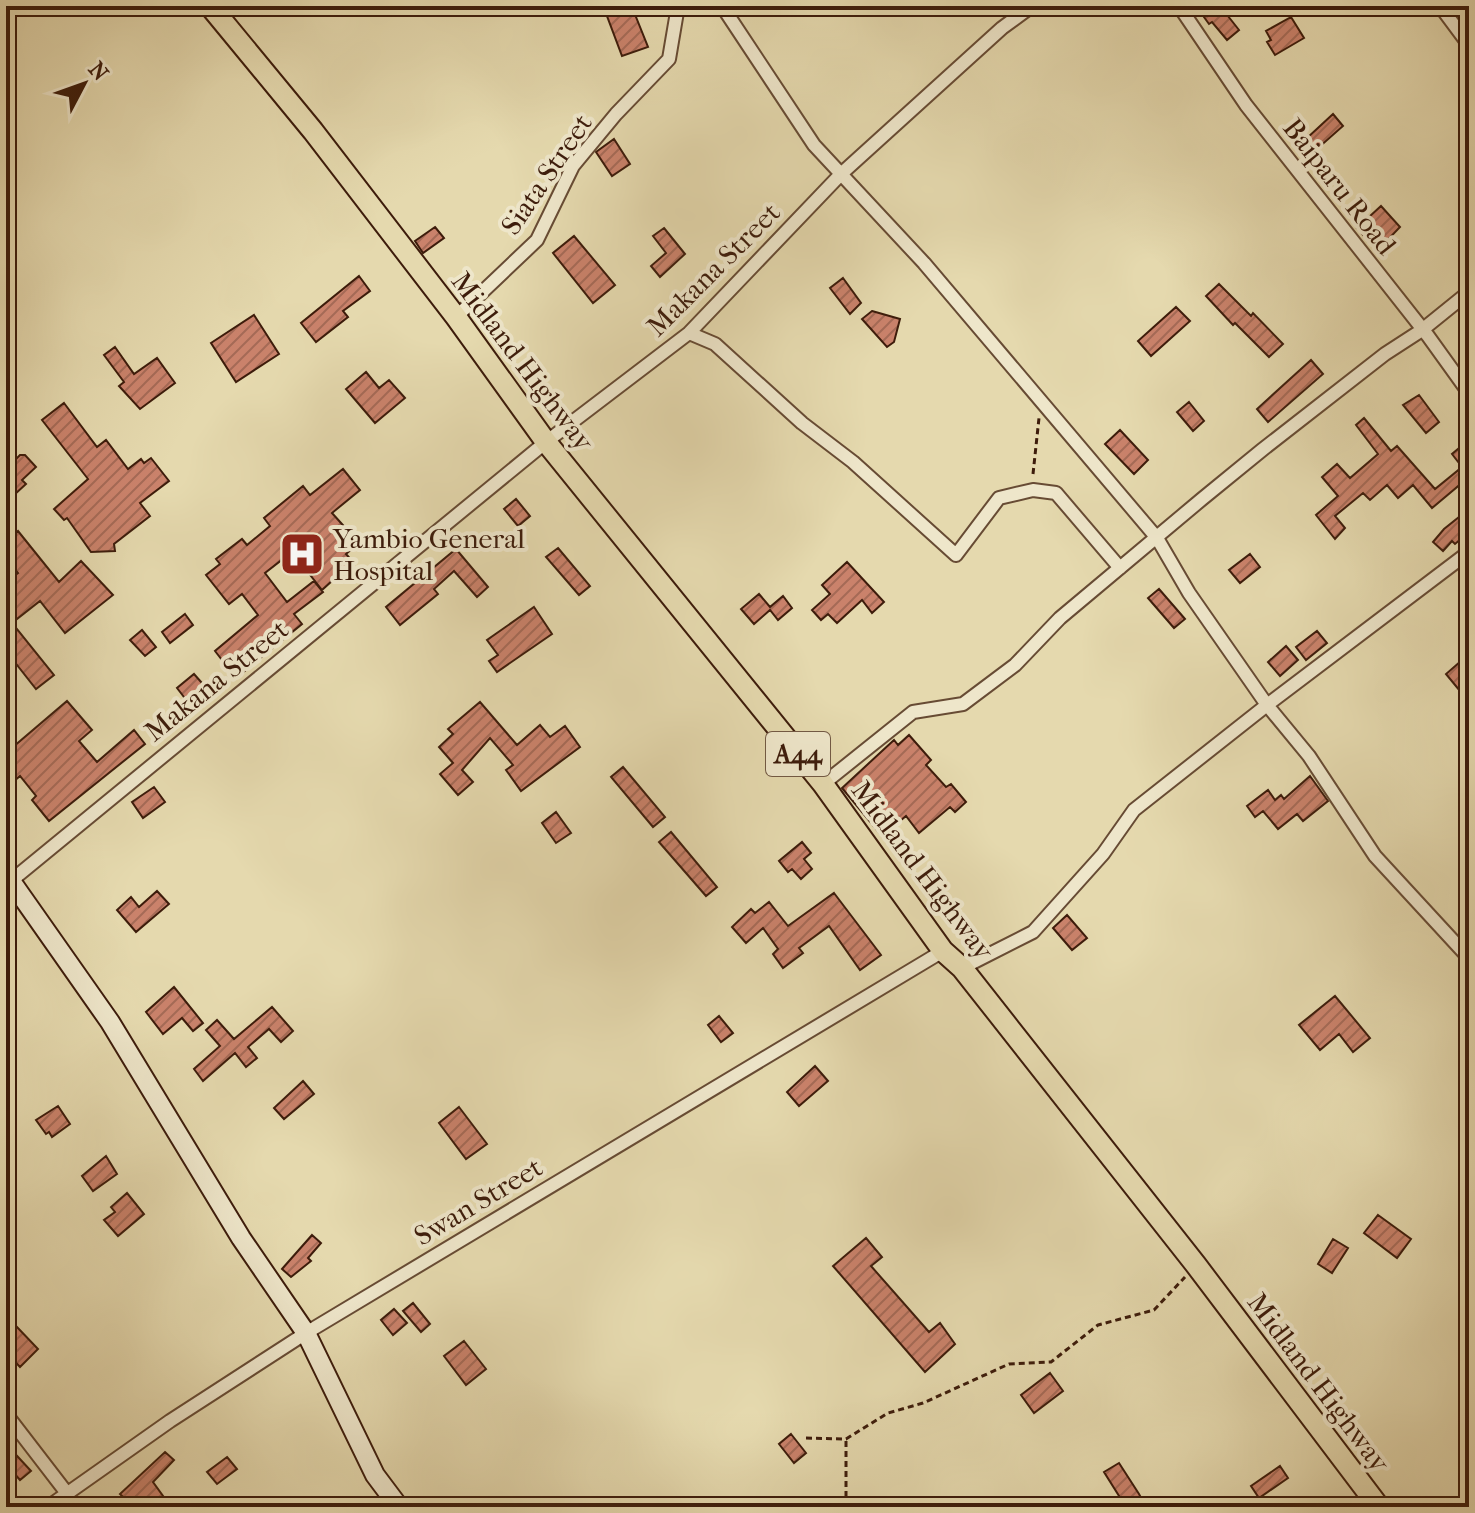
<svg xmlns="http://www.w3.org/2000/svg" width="1475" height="1513" viewBox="0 0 1475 1513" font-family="'IM FELL French Canon',serif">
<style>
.building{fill:url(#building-hatch);stroke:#3d1c0b;stroke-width:2}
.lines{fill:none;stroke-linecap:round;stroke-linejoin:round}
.street-casing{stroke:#674b34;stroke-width:16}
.secondary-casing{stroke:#3d1c0b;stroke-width:22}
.primary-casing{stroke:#3d1c0b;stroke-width:24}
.path{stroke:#3d1c0b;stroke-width:3;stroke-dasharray:6 4;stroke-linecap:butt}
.street{stroke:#eee6ca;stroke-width:12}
.secondary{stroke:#eee6ca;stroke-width:18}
.primary{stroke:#e5d9ae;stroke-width:20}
.labels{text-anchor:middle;stroke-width:8;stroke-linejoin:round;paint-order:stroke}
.shield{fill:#eee6ca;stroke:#725944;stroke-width:2}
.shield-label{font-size:26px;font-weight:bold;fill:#3d1c0b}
.street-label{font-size:28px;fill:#3d1c0b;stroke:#eee6ca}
.poi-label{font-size:28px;fill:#3d1c0b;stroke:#eee6ca;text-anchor:start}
</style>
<defs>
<pattern id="building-hatch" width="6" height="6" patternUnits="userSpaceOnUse" patternTransform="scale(2)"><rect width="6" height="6" fill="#ca826b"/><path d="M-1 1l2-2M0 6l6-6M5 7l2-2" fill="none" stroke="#a56a56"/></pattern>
</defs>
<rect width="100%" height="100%" fill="#e5d9ae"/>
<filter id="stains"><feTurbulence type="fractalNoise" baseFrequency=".0025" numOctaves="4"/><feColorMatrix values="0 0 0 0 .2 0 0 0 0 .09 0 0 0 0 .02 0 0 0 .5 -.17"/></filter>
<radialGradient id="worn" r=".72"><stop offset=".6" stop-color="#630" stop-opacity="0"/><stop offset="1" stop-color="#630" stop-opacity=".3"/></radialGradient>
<path class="building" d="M1196,6H1220L1239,30L1227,40L1212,22L1209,24Z
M632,7L648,47L622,56L607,16Z
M1291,17L1304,38L1275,55L1267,42L1271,40L1266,31Z
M1333,114L1343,126L1317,149L1306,139Z
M614,139L630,164L612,176L596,152Z
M1381,206L1400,227L1377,251L1357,228Z
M435,227L444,238L423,253L415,241Z
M664,228L685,254L660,277L651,266L666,253L653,236Z
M574,236L615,285L593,303L553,253Z
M359,276L370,291L343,311L348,317L316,342L301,323Z
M843,278L861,303L850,314L830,288Z
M1219,284L1251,316L1253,313L1283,344L1269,357L1235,323L1233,325L1206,296Z
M1176,307L1190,321L1151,356L1138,341Z
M872,311L900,319L894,342L887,347L862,319Z
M254,315L279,354L236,382L211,343Z
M115,347L134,374L157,358L175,383L140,409L119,386L124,382L104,355Z
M1311,360L1323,374L1268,422L1257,409Z
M366,372L379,388L389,380L405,398L375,423L346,389Z
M1419,395L1439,422L1426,433L1403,405Z
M1189,402L1204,421L1193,431L1177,412Z
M64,403L97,447L106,440L128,469L141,459L144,463L151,458L169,481L140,503L150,516L114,544L115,551L91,552L67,518L64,520L54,509L88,479L42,420Z
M1364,418L1391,451L1397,446L1435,489L1462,467L1452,454L1464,444L1469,451V477L1432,508L1413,485L1398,498L1387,485L1370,500L1363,493L1335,516L1345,528L1335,539L1316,515L1338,496L1322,477L1337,464L1350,478L1378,454L1356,425Z
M1120,430L1148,460L1134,474L1105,444Z
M20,455H25L36,467L22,480L26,484L14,495L6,485V472L15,464L13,462Z
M343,469L360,490L332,513L359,543L346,554L353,562L322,590L292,552L265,573L287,602L314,581L323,592L294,614L302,624L236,678L215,651L258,615L242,594L229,604L206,575L220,564L216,559L242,539L247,545L270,526L264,518L303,486L310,495Z
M516,499L530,516L518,526L504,509Z
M1469,509V532L1455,544L1452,541L1443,551L1433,542L1444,529Z
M18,531L59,582L81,561L113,595L65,633L40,601L12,623L54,675L36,689L6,651V582L18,573L6,558V541Z
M558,548L590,586L579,595L546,557Z
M456,549L488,587L477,597L454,571L434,589L438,594L400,625L386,607Z
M1250,554L1260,567L1240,583L1229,570Z
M847,562L884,602L872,613L862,600L837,623L828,614L821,620L812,610L830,594L822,585Z
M1159,589L1185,619L1174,628L1148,598Z
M759,594L770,607L783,596L792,608L778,620L770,610L754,624L741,609Z
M534,607L552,634L497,672L489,661L498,655L487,640Z
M185,614L193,625L170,643L162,632Z
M142,630L156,647L145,656L130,640Z
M1317,631L1327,643L1306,660L1296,647Z
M1286,646L1298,660L1280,676L1268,662Z
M1469,654V702L1446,674Z
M194,674L209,691L191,706L177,688Z
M67,701L92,730L79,741L97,762L134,730L145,744L49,821L32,800L36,796L20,776L6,788V753Z
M480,702L517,745L540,725L550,737L565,726L580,747L521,791L506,770L513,765L490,738L462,770L473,782L458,795L440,774L453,763L439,747L453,734L448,729Z
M909,735L931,760L926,765L946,787L951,784L966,802L955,812L950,807L919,833L906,816L882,836L842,788L894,740L898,745Z
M623,767L665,817L653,827L611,777Z
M1310,776L1328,801L1303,821L1297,814L1278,829L1263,811L1255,817L1247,806L1268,790L1275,800L1281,795L1284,799Z
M154,787L165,802L143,818L132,802Z
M556,812L571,833L556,843L542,823Z
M671,832L717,887L706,896L659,842Z
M802,842L811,853L804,859L812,869L801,879L792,869L788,872L779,861Z
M157,891L169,904L136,932L117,910L131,897L139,907Z
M834,893L881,955L860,970L829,926L799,948L803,953L783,968L773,954L778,949L763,928L746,943L732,927L751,909L755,913L769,902L788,926Z
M1067,915L1087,938L1072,950L1053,928Z
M174,987L203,1023L193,1031L182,1018L163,1034L146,1012Z
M1335,996L1370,1038L1353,1052L1339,1034L1320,1050L1299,1025Z
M272,1007L293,1031L281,1042L269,1029L248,1047L257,1058L246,1067L235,1053L203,1081L194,1069L220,1046L206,1030L217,1020L234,1039Z
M719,1016L733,1033L721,1042L708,1025Z
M815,1066L828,1081L799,1106L787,1092Z
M303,1081L314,1094L284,1119L274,1108Z
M58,1106L70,1124L52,1137L49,1132L46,1134L36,1120Z
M459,1107L487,1144L466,1159L439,1123Z
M106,1156L117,1174L93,1191L82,1176Z
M127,1193L144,1214L118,1236L104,1220L115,1212L111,1207Z
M1378,1215L1411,1239L1397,1258L1364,1233Z
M312,1235L321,1243L308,1258L311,1261L291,1277L282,1269Z
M866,1238L882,1257L871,1266L929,1332L940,1323L955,1344L925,1372L833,1266Z
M1333,1239L1348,1248L1332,1273L1318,1264Z
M413,1303L430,1324L421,1332L403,1311Z
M394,1309L407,1323L393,1335L381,1320Z
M16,1326L38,1349L20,1367L6,1352V1336Z
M464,1341L486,1369L466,1385L444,1356Z
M1050,1373L1063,1391L1034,1413L1021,1395Z
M791,1434L806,1453L794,1463L779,1444Z
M6,1444L31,1471L20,1480L6,1464Z
M165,1452L174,1460L153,1482L171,1507H133L120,1494Z
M227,1457L237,1469L217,1484L207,1472Z
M1119,1463L1139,1494L1146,1507H1126L1104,1472Z
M1280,1466L1288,1478L1259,1498L1251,1486Z"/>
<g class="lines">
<g class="street-casing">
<path id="street" d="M722,6L814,145L924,263L1157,538L1189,593L1267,705L1309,756L1375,856L1469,958
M1179,6L1246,105L1428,336L1469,393
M1440,6L1469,45
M456,317L537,240L573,166L616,114L669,59L678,6
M689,333L715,344L802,423L853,462L956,555L999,498L1033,490L1056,493L1120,568
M823,784L913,712L963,704L1015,665L1060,618L1202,499L1262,450L1385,354L1422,330L1469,292
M6,885L546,442L689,333L841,174L1002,28L1032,6
M962,968L1033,932L1103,854L1134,810L1267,705L1469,552
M6,1414L66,1492
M48,1507L170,1421L306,1333L943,951
M1459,1507L1469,1498"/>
</g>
<g class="secondary-casing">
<path id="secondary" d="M6,874L110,1022L241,1238L306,1333L375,1475L399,1507"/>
</g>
<g class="primary-casing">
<path id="primary" d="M210,6L313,131L456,317L546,442L823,784L943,951L962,968L1196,1265L1379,1507"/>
</g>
<path class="path" d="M1033,474L1039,418
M806,1438L846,1439L888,1413L923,1403L1009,1364L1051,1362L1098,1325L1154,1310L1185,1277
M846,1507V1439"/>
<use href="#street" class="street"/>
<use href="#secondary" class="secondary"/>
<use href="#primary" class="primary"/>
</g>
<defs>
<g id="hospital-square" transform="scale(2.3)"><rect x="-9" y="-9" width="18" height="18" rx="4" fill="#8f2418" stroke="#eee6ca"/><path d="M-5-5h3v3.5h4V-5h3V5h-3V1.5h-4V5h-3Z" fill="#fff"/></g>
</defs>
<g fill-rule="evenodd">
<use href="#hospital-square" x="302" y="554"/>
</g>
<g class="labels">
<rect class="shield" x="766" y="732" width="64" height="44" rx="6"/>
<g class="shield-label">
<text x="798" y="763">A44</text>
</g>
<g class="street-label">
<text transform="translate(546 174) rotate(-56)" y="10">Siata Street</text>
<text transform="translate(1340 186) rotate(52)" y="10">Baiparu Road</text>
<text transform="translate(713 269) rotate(-45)" y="10">Makana Street</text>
<text transform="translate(523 361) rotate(53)" y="10">Midland Highway</text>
<text transform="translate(216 680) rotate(-39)" y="10">Makana Street</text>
<text transform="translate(923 870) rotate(53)" y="10">Midland Highway</text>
<text transform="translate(478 1201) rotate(-31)" y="10">Swan Street</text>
<text transform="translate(1319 1382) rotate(53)" y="10">Midland Highway</text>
</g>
<g class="poi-label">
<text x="333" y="548">Yambio General<tspan x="333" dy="32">Hospital</tspan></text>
</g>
</g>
<rect width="1475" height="1513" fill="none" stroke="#e5d9ae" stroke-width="32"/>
<rect x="8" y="8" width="1459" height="1497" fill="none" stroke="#3d1c0b" stroke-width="4"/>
<rect x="16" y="16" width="1443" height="1481" fill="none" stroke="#3d1c0b" stroke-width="2"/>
<g transform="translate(84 84) rotate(49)" stroke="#eee6ca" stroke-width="6" paint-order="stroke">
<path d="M0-6L14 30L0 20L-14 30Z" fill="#3d1c0b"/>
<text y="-12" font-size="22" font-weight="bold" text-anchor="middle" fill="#3d1c0b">N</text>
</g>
<rect width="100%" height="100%" filter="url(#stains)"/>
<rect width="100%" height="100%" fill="url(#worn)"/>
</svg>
